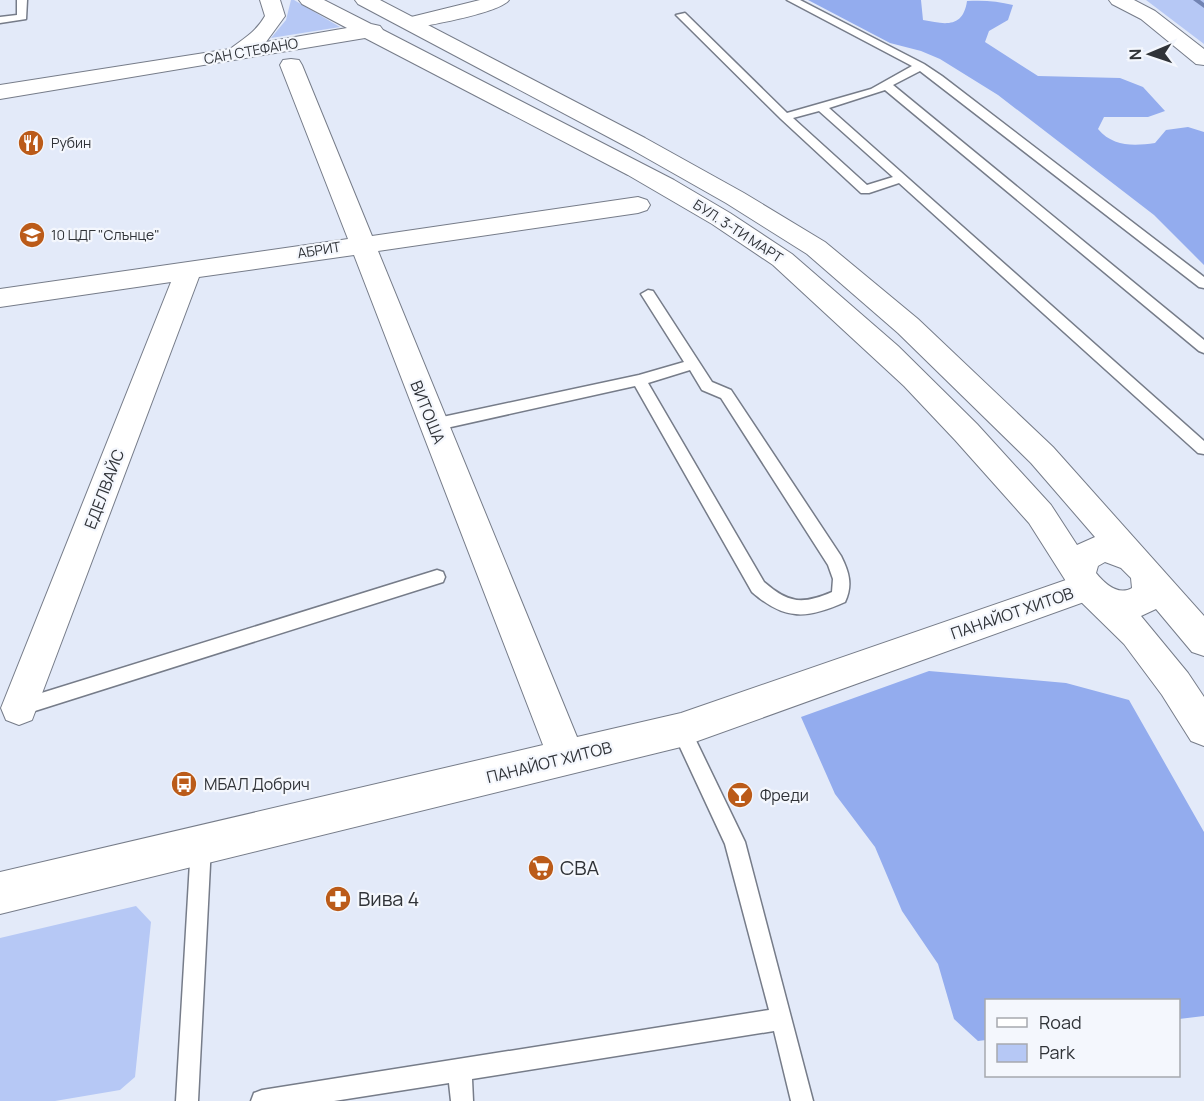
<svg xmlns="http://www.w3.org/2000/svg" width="1204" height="1101" viewBox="0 0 1204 1101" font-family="Manrope,sans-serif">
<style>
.green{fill:#b6c8f5}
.forest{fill:#93acee}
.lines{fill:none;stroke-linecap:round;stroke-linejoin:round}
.stream{fill:#7284b3;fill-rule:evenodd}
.lane-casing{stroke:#767c89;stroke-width:3}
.street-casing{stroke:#767c89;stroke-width:2}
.secondary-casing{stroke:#767c89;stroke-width:2}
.lane{fill:#fff;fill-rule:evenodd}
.street{fill:#fff;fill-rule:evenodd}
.secondary{fill:#fff;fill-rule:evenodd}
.labels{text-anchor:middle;stroke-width:4.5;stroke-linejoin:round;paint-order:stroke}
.far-street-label{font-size:14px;fill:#303338;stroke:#f4f7fd}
.far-poi-label{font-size:14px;fill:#303338;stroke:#f4f7fd;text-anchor:start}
.street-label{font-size:16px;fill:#303338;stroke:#f4f7fd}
.poi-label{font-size:16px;fill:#303338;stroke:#f4f7fd;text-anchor:start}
.near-poi-label{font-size:20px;fill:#303338;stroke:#f4f7fd;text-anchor:start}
</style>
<rect width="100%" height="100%" fill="#e3eaf9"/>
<path class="green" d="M291,0H294L340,27L271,38L286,20Z
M1146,0H1204V44Z
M136,906L151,922L135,1077L120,1090L55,1101H0V938Z"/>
<path class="forest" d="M808,0H921L923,20C944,24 963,29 967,1C983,0 998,1 1013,5L1008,20L989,31L985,42L1038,76L1120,78L1143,87L1165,111L1148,117H1104L1098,129C1113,147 1134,146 1155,143L1166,130L1188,127L1204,132V265L1154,215L998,95L940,59L921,51L890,43Z
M929,671L1066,683L1129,700L1204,832V1016L1179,1019L1178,1000H986V1040L978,1041L954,1019L938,964L902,911L875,847L835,794L801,717Z"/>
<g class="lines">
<path class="stream" d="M1193,0H1200L1204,3V8Z"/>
<g class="lane-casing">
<path id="lane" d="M17,0H27L26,19L0,23V17L17,15Z
M787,0H800L924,64L942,76L1204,277V288L1199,287L920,71L893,85L1204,340V353L1199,351L885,90L829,108L1204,441V454L1198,453L899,183L869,193H861L781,119L676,15L685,13L787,113L871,89L912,66ZM819,111L893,177L867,185L793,118Z
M648,290L653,291L712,382L731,390L841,556C849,572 853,585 845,602C807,619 785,621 752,592L635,386L433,431L428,429L425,425L428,421L433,419L639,375L684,362L641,294ZM690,370L702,390L721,398L828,565L833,579L832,592C802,605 788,603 764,582L648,383Z
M437,570L443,572L445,577L443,582L19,716L13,714L10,708L13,702L19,700Z
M681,722L688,724L745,842L813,1101H791L774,1031L472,1079L473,1101H451L449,1083L334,1101H251L254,1093L262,1090L769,1010L725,844L672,730L674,724Z
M201,835L208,838L211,845L198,1101H176L191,845L194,838Z"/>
</g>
<g class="street-casing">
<path id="street" d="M480,0H509C500,13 429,25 410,29L403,27L400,23L403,19Z
M1109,0H1134L1155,11L1204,49V65L1196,64L1141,19L1112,4Z
M291,59L299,60L302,65L372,236L638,197L647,200L650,205L647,210L638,213L378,251L577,737L681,713L1086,573L1098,577L1103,587L1098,597L681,747L0,914V872L543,745L354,255L199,277L32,720L19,725L6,720L1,708L171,282L0,307V289L348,239L280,65L283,60Z"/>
</g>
<g class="secondary-casing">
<path id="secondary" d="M260,0H280L285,16L266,42L347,28L302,4L299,0H324L371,24L380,26L383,30L674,180L730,213L792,254L898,346L977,424L1051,505L1077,545L1095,537L1031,463L898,333L807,254L726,203L629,148L358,4L355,0H380L645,138L744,193L825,242L918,319L1053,447L1204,616V656L1192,652L1156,609L1141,616L1188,673L1204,697V746L1191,741L1162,695L1124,644L1076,597L1029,523L955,440L904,386L773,265L712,224L628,175L365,38L0,99V85L230,49C243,39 256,32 265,16ZM1105,562L1121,568L1131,578L1132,588C1118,596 1105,584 1096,573L1098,566Z"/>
</g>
<use href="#lane" class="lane"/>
<use href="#street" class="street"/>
<use href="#secondary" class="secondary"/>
</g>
<defs>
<g id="restaurant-disc" transform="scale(1.35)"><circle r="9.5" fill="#bb5b19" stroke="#f4f7fd"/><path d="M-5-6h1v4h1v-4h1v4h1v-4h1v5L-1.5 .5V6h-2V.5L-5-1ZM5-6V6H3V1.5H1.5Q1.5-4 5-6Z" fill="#fff"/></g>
<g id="school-disc" transform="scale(1.35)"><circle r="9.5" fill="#bb5b19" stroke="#f4f7fd"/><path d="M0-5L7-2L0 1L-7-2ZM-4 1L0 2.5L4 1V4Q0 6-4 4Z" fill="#fff"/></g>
<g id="bus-disc" transform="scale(1.35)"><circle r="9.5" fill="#bb5b19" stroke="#f4f7fd"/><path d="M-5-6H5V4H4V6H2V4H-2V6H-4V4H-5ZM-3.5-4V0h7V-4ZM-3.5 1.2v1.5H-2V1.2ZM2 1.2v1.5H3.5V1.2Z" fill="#fff"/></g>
<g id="bar-disc" transform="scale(1.35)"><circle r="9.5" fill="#bb5b19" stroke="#f4f7fd"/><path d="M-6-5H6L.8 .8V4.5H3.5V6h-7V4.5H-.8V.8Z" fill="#fff"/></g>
<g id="supermarket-disc" transform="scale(1.35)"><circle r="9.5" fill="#bb5b19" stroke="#f4f7fd"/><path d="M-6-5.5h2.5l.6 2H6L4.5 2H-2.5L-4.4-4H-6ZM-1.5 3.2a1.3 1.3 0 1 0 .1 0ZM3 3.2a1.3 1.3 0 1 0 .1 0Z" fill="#fff"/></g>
<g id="pharmacy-disc" transform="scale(1.35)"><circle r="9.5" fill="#bb5b19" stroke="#f4f7fd"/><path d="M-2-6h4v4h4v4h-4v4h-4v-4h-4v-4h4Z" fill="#fff"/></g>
</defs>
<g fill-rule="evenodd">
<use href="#restaurant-disc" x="31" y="143"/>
<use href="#school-disc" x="32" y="235"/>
<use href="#bus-disc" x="184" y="784"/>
<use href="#bar-disc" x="740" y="795"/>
<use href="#supermarket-disc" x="541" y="868"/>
<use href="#pharmacy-disc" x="338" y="899"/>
</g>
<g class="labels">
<g class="far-street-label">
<text transform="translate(251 51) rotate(-10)" y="5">САН СТЕФАНО</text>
<text transform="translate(738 231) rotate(33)" y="5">БУЛ. 3-ТИ МАРТ</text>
<text transform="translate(319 250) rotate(-9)" y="5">АБРИТ</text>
</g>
<g class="far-poi-label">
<text x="51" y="148">Рубин</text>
<text x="51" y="240">10 ЦДГ "Слънце"</text>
</g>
<g class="street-label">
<text transform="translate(428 412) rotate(68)" y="6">ВИТОША</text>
<text transform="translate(104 489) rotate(-69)" y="6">ЕДЕЛВАЙС</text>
<text transform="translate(1012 613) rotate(-19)" y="6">ПАНАЙОТ ХИТОВ</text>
<text transform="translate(549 762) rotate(-14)" y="6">ПАНАЙОТ ХИТОВ</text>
</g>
<g class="poi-label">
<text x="204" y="790">МБАЛ Добрич</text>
<text x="760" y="801">Фреди</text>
</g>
<g class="near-poi-label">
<text x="560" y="875">CBA</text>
<text x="358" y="906">Вива 4</text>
</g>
</g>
<rect x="985" y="999" width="195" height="78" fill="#f4f7fd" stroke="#a6a9ae" stroke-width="1.5"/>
<rect x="997" y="1018" width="30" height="9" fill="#ffffff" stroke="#a6a9ae" stroke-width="1.5"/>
<text x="1039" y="1029" font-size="18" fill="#303338">Road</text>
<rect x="997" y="1044" width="30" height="18" fill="#b6c8f5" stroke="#a6a9ae" stroke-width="1.5"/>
<text x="1039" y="1059" font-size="18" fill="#303338">Park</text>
<g transform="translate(1150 54) rotate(268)" stroke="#f4f7fd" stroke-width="4.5" paint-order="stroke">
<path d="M0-4.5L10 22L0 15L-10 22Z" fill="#303338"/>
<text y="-9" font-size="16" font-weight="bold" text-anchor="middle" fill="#303338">N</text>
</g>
</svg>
